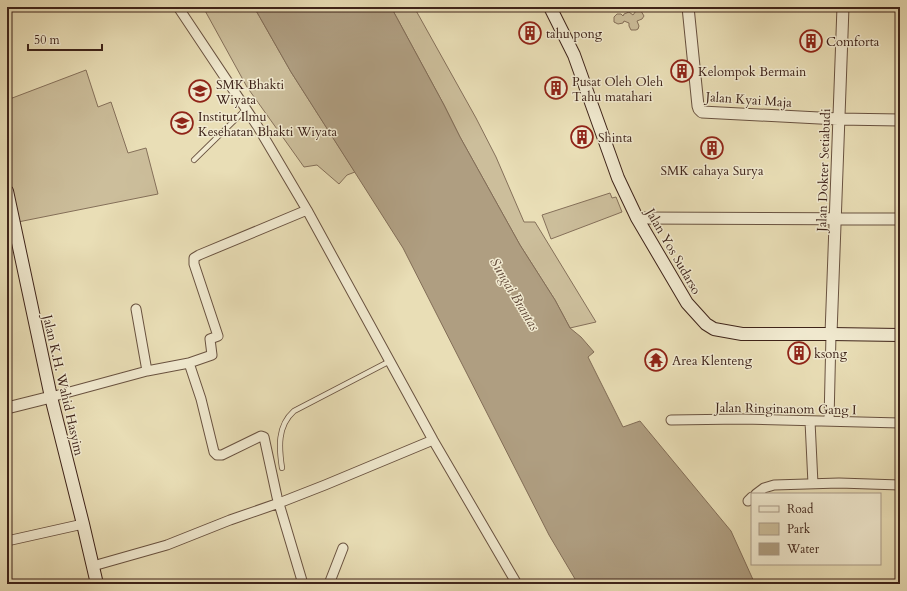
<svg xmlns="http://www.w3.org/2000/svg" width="907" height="591" viewBox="0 0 907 591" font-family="Cardo,serif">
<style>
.green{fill:#ccbe9b;stroke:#85705a}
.water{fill:#af9e81;stroke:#826d57}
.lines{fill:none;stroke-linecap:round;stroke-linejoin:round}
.service-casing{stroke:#695240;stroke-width:6}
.minor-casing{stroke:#695240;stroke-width:11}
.tertiary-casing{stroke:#695240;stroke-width:13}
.secondary-casing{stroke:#3e2319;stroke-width:14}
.service{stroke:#f1ead0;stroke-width:4.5}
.minor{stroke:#f1ead0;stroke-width:9}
.tertiary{stroke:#f1ead0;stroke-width:11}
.secondary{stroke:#f1ead0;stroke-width:12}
.labels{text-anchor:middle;stroke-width:3;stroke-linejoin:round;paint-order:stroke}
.poi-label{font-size:13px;fill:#3e2319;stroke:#f1ead0;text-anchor:start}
.street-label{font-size:13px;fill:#3e2319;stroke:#f1ead0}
.water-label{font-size:14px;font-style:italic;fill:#604838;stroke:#f1ead0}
</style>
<rect width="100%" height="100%" fill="#e9deb6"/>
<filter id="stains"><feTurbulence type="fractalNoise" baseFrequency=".005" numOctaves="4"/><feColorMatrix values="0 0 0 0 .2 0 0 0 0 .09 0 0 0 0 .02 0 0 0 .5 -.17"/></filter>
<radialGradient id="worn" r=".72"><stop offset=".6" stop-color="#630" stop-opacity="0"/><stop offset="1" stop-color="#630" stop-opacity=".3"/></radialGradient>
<path class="green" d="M203,7H254L291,72L355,172L347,175L339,184L317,165L304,167L247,87Z
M391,7H414L476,118L496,157L524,222H535L596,322L570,328L555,300L520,245L460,137L444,105Z
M636,11H641L644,16L642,19L637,21L639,26L638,29L636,30H631L629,26V23L624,21L623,23L618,24L614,22V17L617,14H621L623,16L624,14L629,12L633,15Z
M86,70L98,107L111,102L128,153L146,148L158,194L13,223L7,193V100Z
M610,193L612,198L616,197L622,212L551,239L542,215Z"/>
<path class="water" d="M254,7H391L444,105L460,137L520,245L555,300L570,328L581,337L594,352L588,357L623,427L640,421L731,531L755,584H578L549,535L403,248L291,72Z"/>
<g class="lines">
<g class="service-casing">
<path id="service" d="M194,160L246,109
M282,468C279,448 277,426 294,411L390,361"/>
</g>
<g class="minor-casing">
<path id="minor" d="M178,7L258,127L307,210L433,440L517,584
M136,309L147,371
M189,363L212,355L210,339L218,336L194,264V258L199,255L307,210
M51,397L147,371L189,363L201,399L214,452L217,455H222L261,436L264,437L277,497L303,584
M671,420L742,419L900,423
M810,421L813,484
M829,421L831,334
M756,494L764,488L774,485L839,483L900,485
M748,501L752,497
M7,541L83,524
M93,566L167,545L230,520L279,503L325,485L433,440
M329,584L343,548"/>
</g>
<g class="tertiary-casing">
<path id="tertiary" d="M688,7L698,106L699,109L702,112L838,119L900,120
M637,218L900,219
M831,334L843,7
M7,408L51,397"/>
</g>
<g class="secondary-casing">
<path id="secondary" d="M550,7L574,55L618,178L637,218L687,303L706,324L714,329L742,334H831L900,335
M7,191L51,397L83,524L97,584"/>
</g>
<use href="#service" class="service"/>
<use href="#minor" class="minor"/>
<use href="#tertiary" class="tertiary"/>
<use href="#secondary" class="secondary"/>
</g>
<defs>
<g id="building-ring" transform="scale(1.15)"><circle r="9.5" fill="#f1ead0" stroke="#8f2418" stroke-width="1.5"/><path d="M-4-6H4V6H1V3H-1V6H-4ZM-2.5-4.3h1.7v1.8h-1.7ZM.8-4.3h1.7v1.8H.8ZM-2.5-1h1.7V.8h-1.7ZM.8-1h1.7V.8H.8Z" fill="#8f2418"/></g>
<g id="school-ring" transform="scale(1.15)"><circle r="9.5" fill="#f1ead0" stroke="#8f2418" stroke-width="1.5"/><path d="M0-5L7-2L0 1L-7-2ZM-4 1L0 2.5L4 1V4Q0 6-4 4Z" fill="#8f2418"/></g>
<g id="university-ring" transform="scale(1.15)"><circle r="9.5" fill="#f1ead0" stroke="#8f2418" stroke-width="1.5"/><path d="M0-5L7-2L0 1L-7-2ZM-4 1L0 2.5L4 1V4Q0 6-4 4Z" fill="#8f2418"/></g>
<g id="temple-ring" transform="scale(1.15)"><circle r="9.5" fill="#f1ead0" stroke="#8f2418" stroke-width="1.5"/><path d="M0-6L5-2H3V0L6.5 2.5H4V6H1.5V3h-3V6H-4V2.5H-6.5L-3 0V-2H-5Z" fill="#8f2418"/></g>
</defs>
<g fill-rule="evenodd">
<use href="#building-ring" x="530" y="33"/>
<use href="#building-ring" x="811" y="41"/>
<use href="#building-ring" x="682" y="71"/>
<use href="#building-ring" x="556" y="88"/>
<use href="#school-ring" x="200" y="91"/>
<use href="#university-ring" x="182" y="123"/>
<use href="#building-ring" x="582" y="137"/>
<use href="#building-ring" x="712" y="148"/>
<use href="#building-ring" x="799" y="353"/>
<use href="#temple-ring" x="656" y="360"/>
</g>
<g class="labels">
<g class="poi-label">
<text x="546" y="38">tahu pong</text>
<text x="826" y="46">Comforta</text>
<text x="698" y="76">Kelompok Bermain</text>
<text x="572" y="86">Pusat Oleh Oleh<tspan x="572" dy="15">Tahu matahari</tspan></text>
<text x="216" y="89">SMK Bhakti<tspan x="216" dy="15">Wiyata</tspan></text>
<text x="198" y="121">Institut Ilmu<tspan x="198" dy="15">Kesehatan Bhakti Wiyata</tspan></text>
<text x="598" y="142">Shinta</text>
<text x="712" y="175" text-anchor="middle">SMK cahaya Surya</text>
<text x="814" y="358">ksong</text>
<text x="672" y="365">Area Klenteng</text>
</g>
<g class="street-label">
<text transform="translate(749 99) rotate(4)" y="5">Jalan Kyai Maja</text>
<text transform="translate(823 170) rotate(-88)" y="5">Jalan Dokter Setiabudi</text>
<text transform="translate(674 251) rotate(60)" y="5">Jalan Yos Sudarso</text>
<text transform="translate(64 385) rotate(77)" y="5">Jalan K.H. Wahid Hasyim</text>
<text transform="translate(786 408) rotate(1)" y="5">Jalan Ringinanom Gang I</text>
</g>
<g class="water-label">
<text transform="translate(515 294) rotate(59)" y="5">Sungai Brantas</text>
</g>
</g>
<rect width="907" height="591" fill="none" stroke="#e9deb6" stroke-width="24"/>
<rect x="8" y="8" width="891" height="575" fill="none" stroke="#3e2319" stroke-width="2"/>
<rect x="12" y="12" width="883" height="567" fill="none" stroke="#3e2319"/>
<rect x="751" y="493" width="130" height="72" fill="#f1ead0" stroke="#a99a87"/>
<rect x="759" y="506" width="20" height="6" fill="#f1ead0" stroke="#a99a87"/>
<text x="787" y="513" font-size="12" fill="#3e2319">Road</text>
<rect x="759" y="523" width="20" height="12" fill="#ccbe9b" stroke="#a99a87"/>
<text x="787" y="533" font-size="12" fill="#3e2319">Park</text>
<rect x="759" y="543" width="20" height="12" fill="#af9e81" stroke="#a99a87"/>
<text x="787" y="553" font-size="12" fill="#3e2319">Water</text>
<path d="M28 44v6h74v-6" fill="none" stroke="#3e2319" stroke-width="2"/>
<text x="34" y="44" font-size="12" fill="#3e2319" stroke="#f1ead0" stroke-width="3" paint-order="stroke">50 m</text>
<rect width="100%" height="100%" filter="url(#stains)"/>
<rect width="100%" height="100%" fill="url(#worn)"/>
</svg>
